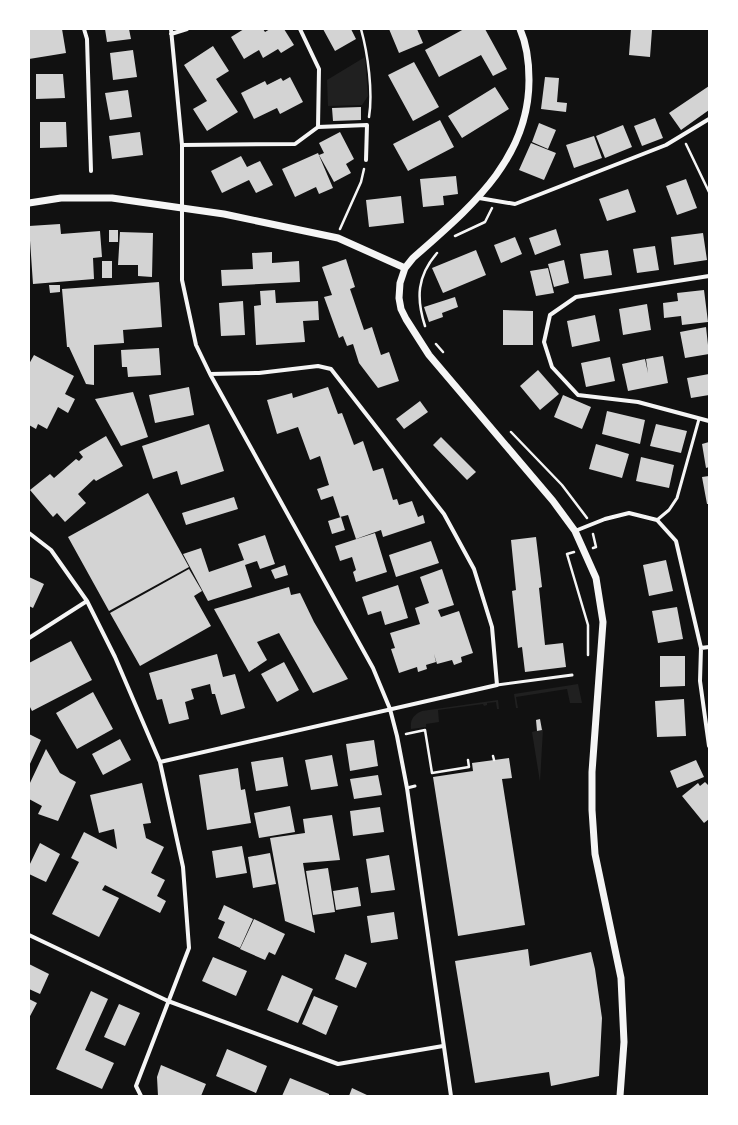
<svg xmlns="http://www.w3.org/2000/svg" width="738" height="1125" viewBox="0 0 738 1125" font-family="'Titillium Web',sans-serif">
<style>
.green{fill:#202020}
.building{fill:#d3d3d3}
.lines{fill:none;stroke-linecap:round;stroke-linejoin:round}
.path{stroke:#f5f5f5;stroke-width:2.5}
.service{stroke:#f5f5f5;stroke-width:3}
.minor{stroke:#f5f5f5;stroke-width:4}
.tertiary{stroke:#f5f5f5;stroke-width:7}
</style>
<rect width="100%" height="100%" fill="#111"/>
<path class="green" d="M365,57L368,96L362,105L328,106L327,80Z
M578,684L582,703H570L567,689L516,697L518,708H516L514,694Z
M498,700L499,709H497L496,702L487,703V705L484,706L483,704L438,710L439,722L426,724V727L411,729C410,720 413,715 422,711Z
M543,729L540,782L532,732Z"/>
<path class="building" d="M29,29H62L66,53L29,59Z
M105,29H129L131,39L107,42Z
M244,29H263L265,32L270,29H284L294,45L281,53L278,49L263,58L259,50L244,59L231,37Z
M323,29H351L356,39L335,51Z
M389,29H417L423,43L399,53Z
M464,29H485L507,69L493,76L481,55L439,77L425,50Z
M631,29L652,30L650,57L629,55Z
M213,46L229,71L216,79L238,112L207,131L193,109L207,101L184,65Z
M133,50L137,77L113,80L110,53Z
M414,62L439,107L413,121L388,75Z
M36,74H63L65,98L36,99Z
M290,77L303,102L280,114L277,108L254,119L241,93L265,81L267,85L281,78L283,81Z
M545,77L559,78L557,102L567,103L566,112L541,109Z
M709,86V110L681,130L669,113Z
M495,87L509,109L462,138L448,116Z
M128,90L132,117L110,120L105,93Z
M361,107V120L333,121L332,108Z
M655,118L663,138L642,146L634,126Z
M440,120L454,147L408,171L393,144Z
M40,122H66L67,147L40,148Z
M539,123L556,130L548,149L532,142Z
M623,125L632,147L605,158L596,136Z
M140,132L143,155L112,159L109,136Z
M340,132L354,159L346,164L351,173L334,182L319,155L324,153L319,143Z
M594,136L602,158L574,168L566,145Z
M531,143L556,153L544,180L519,170Z
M318,153L333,188L319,194L316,187L295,197L282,169Z
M241,156L247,167L260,161L273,185L256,193L249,180L222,193L211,171Z
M456,176L458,194L443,196L444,205L423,207L420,179Z
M686,179L697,208L677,215L666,186Z
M628,189L636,212L607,221L599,199Z
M401,196L404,223L369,227L366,200Z
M60,224L61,234L100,231L102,257L93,258L94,279L33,284L29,226Z
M556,229L561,245L535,255L529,238Z
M109,230H118V242H109Z
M120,232L153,233L152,277L138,276V265H118Z
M703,233L707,260L674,265L671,237Z
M515,237L522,254L501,263L494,245Z
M655,246L659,270L637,273L633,249Z
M476,250L486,275L443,293L432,268Z
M608,250L612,275L584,279L580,254Z
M272,252V263L299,261L300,282L222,286L221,270L253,269L252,253Z
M346,259L355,287L350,289L364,330L372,327L381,355L389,352L399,381L378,388L359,363L353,344L347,346L343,336L339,338L324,297L332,295L322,267Z
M564,260L569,283L554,287L548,264Z
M102,261H112V278H102Z
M548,268L554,293L536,296L530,271Z
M159,282L162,327L123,330L124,343L94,345V385L86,384L69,347H67L62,289Z
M49,285H60V292L50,293Z
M275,290L276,303L318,301L319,320L303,321L305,342L256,345L254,306L261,305L260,291Z
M704,290L708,322L682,325L681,316L664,318L663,303L678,301L677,293Z
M455,297L458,307L442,313L443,317L429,322L424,307Z
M243,301L245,335L221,336L219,303Z
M647,304L651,330L623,335L619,309Z
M503,310L533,311V345H503Z
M595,315L600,341L572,347L567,321Z
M706,327L709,354L685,358L680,332Z
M159,348L161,375L128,377L127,367H122L121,350Z
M34,355L74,376L65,394L75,399L68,413L58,407L47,429L38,424L36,429L29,425V364Z
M663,356L668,383L628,391L622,364L645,359L648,373L646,359Z
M610,357L615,381L586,387L581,363Z
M538,370L559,394L540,410L520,386Z
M709,374V395L691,398L687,378Z
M189,387L194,415L155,423L149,395Z
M328,387L338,414L342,413L354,445L363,441L373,471L383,468L393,500L397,499L399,505L412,501L418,517L423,515L425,523L383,537L381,530L356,539L348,515L340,517L333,496L321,500L317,489L329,485L320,456L310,460L298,427L277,434L267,400L292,393L293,398Z
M133,392L148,437L121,446L95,399Z
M563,395L591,407L582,429L554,417Z
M420,401L428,412L404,429L396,419Z
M607,411L645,420L640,444L602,434Z
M209,424L224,471L181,485L177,471L153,479L142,446Z
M656,424L687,431L681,453L650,446Z
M106,436L123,466L96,481L94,479L78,494L86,503L65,522L57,513L53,517L30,490L50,474L54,478L76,459L79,461L83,457L79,452Z
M441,437L476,472L467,480L433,445Z
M709,442V467L706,468L702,444Z
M596,444L629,454L622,478L589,469Z
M641,457L674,465L669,488L636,481Z
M709,476V504H707L702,477Z
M148,493L189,567L109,611L68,537Z
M234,497L238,509L186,525L182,513Z
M341,517L345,530L332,534L328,521Z
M375,533L387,572L356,582L353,572L356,570L352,557L340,561L335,546Z
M265,535L275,564L260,569L257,561L245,565L252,587L208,601L183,554L201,548L209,572L244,560L238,544Z
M536,537L542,587L539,588L545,645L563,643L566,667L525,672L522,647L518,648L512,591L516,590L511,540Z
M431,541L439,563L396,577L389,555Z
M666,560L673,591L649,596L643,565Z
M285,565L288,575L275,579L271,570Z
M189,569L202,591L194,596L211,626L140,666L110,613Z
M442,569L454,605L438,610L441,617L459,611L473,653L461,657L462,662L454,665L452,660L437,664L434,654L436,662L426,665L427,669L418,672L417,667L399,673L391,649L395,648L390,633L420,624L415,608L429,603L420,577Z
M29,577L44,584L33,608L29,606Z
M398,585L408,618L385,625L381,611L368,615L362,597Z
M289,587L291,595L300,593L314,622L348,679L313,693L279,633L257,642L267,660L249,672L214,609Z
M677,607L683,639L658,643L652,611Z
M71,641L92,680L32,711L29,705V663Z
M217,654L223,677L235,674L245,708L221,715L215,694H212L210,684L191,689L194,699L185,702L189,719L169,724L162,699L157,700L149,673Z
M660,656H685V686L660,687Z
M284,662L299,690L277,702L261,674Z
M93,692L113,729L77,749L56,713Z
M684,699L686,736L657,737L655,701Z
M540,719L542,730L537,731L536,720Z
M29,734L41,740L29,766Z
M120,739L131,760L103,775L92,754Z
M374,740L378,766L350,771L346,744Z
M46,749L60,773L76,782L58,821L38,814L42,806L29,799V785Z
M332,755L338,786L311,790L305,760Z
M283,757L288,786L256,791L251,762Z
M509,758L512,778L502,779L525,925L458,936L433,777L473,771L472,763Z
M696,760L704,777L677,788L670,771Z
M238,768L241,790L245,789L251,823L207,830L199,775Z
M378,775L382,795L354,799L350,779Z
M705,782L709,786V819L704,823L682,796L698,783L700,786Z
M142,783L151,823L143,824L146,838L164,847L151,873L165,880L157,896L166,901L160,913L105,885L102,890L119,898L99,937L52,914L79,862L71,858L84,832L117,849L114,829L99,833L90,795Z
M290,806L295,832L259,838L254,813Z
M380,807L384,832L353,836L350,811Z
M332,815L340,860L303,863L315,933L285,921L270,838L305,833L303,819Z
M40,843L60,854L46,882L29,874V866Z
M242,846L247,873L216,878L212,851Z
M270,853L276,884L253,888L248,857Z
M389,855L395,890L371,893L366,859Z
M328,868L335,912L313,915L306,871Z
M358,887L361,906L336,910L333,891Z
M224,905L253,919L240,948L218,938L225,922L218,919Z
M394,912L398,939L371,943L367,916Z
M254,919L285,934L275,955L269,952L265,960L240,949Z
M528,949L530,966L591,952L595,969L602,1018L599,1076L551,1086L549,1072L475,1083L455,961Z
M345,954L367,963L356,988L335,979Z
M213,957L247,971L236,996L202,981Z
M29,964L49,974L40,994L29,989Z
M282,975L313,989L298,1023L267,1010Z
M91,991L108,999L85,1050L114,1063L102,1089L56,1069Z
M314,996L338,1006L326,1035L302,1024Z
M29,999L37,1003L29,1018Z
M119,1004L140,1013L125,1046L104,1037Z
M227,1049L267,1066L256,1093L216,1076Z
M161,1065L206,1084L201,1096H158L157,1077Z
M290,1078L329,1094V1096H282Z
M352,1088L369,1096H349Z"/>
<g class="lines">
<path class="path" d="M361,29C368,54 373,92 369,117
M686,144L709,192
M340,229L361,182L364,169
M455,236L485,222L492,208
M425,326C416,298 417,276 437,253
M436,344L443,352
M511,432L562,485L587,518
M593,548L596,547L593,534
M574,552L567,554L588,625V655
M406,734L425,730L432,773L469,767L468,760
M493,756L494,760"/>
<path class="service" d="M657,520L669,510L677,498L699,419
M497,685L572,675
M407,788L415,786"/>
<path class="minor" d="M84,29L87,39L91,171
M171,29L182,145V280L196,345L210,374L373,668L390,709L397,736L407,788L451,1096
M171,34L187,29
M318,127L367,125L366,160
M182,145L295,144L318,127L319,69L300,29
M479,198L515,204L666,145L709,119
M709,276L576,297L550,315L544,342L552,367L578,395L638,402L709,421
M575,531L605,519L629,513L657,520L676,541L701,648L700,681L709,746
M29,533L51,550L87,601L115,657L160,762L183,867L189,948L136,1086L141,1096
M29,638L87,601
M701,648L709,647
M160,762L497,685L492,627L474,569L444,514L331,369L318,366L259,373L210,374
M29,935L168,1001L338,1064L443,1046"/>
<path class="tertiary" d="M520,29C527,45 529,62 529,80C529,161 468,209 413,258L405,268L400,283L399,298L401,309L406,319L429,355L553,501L575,531L596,578L603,622L592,772V810L595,854L621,978L624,1042L620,1096
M29,203L61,198H112L224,214L338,238L405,268"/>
</g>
<rect width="738" height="1125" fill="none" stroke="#ffffff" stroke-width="60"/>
</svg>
